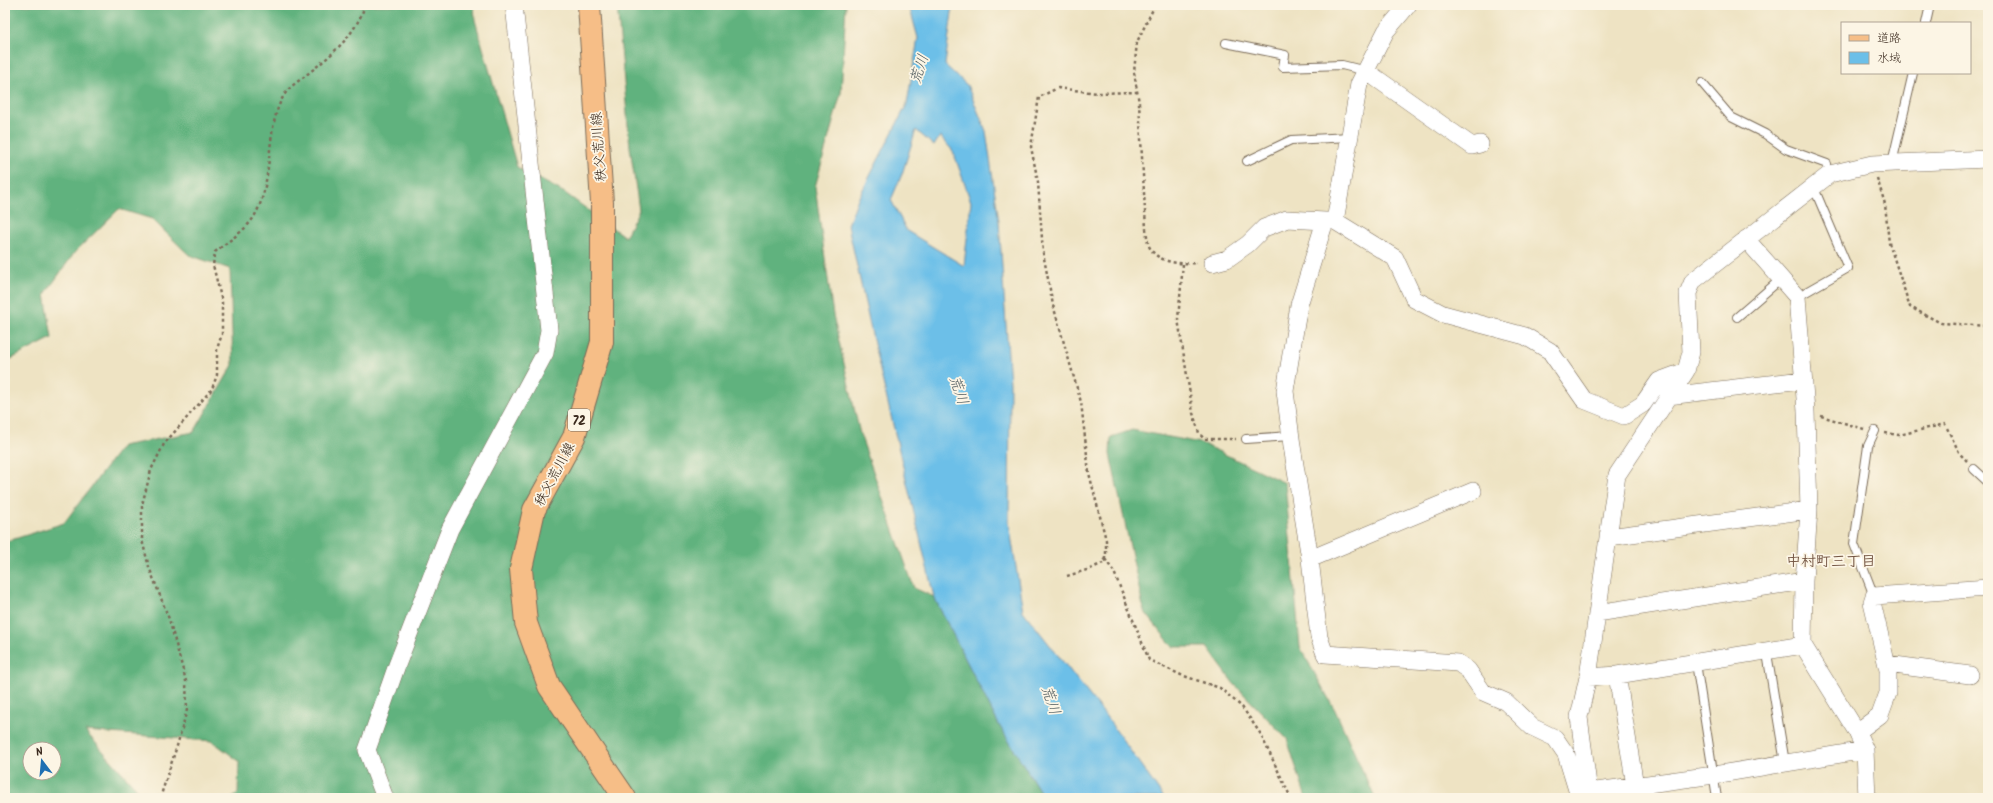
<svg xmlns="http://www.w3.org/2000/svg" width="1993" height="803" viewBox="0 0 1993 803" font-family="Kalam,'Klee One',sans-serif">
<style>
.forest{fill:#61b27e;stroke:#4e6e4e;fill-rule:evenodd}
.water{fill:#6cbfe8;stroke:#547483;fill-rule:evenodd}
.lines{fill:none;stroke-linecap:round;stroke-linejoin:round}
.lane-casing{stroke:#7a6b58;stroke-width:10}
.street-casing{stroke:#7a6b58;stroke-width:18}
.primary-casing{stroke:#7a6b58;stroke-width:24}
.path{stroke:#7a6b58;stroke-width:2.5;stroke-dasharray:3 3;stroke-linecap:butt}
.lane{stroke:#fff;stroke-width:8}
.street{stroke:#fff;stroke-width:17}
.primary{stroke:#f6be87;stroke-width:22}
.labels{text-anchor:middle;stroke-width:3.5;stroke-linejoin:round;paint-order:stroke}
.shield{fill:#fcf5e5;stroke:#75675a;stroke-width:1}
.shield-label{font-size:13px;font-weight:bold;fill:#3b2a1e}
.street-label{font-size:14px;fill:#3b2a1e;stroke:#fcf5e5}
.water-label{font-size:15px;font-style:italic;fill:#4a575b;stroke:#fcf5e5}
.neighbourhood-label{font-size:15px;font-weight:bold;fill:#755745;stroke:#fcf5e5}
</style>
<rect width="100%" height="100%" fill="#fcf5e5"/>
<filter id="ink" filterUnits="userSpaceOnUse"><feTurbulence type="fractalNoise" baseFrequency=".025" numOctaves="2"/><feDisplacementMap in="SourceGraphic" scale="8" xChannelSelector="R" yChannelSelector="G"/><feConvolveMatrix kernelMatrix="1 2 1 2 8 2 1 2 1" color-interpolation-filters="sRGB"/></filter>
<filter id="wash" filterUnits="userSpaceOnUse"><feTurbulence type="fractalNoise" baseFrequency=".012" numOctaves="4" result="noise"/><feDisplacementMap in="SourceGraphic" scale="16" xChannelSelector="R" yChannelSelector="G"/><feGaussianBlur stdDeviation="0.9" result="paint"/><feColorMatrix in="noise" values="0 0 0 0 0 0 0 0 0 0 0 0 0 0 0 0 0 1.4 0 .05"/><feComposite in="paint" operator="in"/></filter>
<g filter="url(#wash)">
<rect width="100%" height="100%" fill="#eee3c3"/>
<path class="forest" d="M5,5H474L475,20L517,167L565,193L625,237L639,210L630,147L617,5H846L841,93L815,187L833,315L860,434L914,588L934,597L999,725L1044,798H232L238,793L239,761L212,741L85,731L145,798H5V542L64,523L122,446L194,432L233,365L230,269L189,255L152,219L119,209L75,252L45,294L52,338L5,362ZM30,749H54V773H30Z
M1132,430L1201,443L1285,483L1300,647L1335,710L1375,798H1306L1287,739L1234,684L1207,647H1173L1144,611L1110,454L1111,437Z"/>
<path class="water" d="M909,5H953L945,65L967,85L986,131L999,222L1010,383L1009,523L1023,611L1105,715L1164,798H1044L999,725L934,597L876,353L848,225L857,201L907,104L918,38ZM916,130L934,146L940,136L953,151L971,202L964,266L907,231L891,200L902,174Z"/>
</g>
<g filter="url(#ink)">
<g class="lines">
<g class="lane-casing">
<path id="lane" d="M1926,23L1930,5
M1226,43L1285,55L1283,67L1342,65L1366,71
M1702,83L1731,117L1765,134L1786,149L1827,164
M1247,161L1291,140L1350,137
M1892,163L1913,73
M1797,297L1848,268L1814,188
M1737,317L1781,279
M1246,439L1290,436
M1974,469L1988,482
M1874,596L1854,544L1868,446L1875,431
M1767,653L1785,763
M1696,663L1717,798"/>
</g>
<g class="street-casing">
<path id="street" d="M1408,5L1386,31L1359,84L1335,221L1395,258L1414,299L1443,314L1525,336L1550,351L1584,400L1624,416L1643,404L1659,381L1686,371
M1366,71L1472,146L1480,144
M1335,221H1325L1299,305L1285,391L1292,446L1310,559L1319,637L1325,654L1458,663L1468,670L1483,692L1506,702L1532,727L1555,738L1566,754L1577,790L1589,792
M1746,239L1797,297L1806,411L1809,510L1804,581L1803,645L1857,732L1865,750L1867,798
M1212,263L1227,259L1248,244L1264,228L1287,219L1325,221
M1668,396L1802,380
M1609,537L1809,510
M1310,559L1473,491
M1597,613L1804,581
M1887,664L1970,675
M1617,675L1637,798
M1588,677L1617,675L1803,645
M1857,732L1880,715L1888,693V670L1872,602L1874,596L1988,588
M1865,750L1714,775L1589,792L1579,717L1588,677L1617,475L1686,371L1691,352L1688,293L1693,281L1830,174L1872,164L1988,159
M385,798L367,750L397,665L450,529L545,353L549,330L514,5"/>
</g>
<g class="primary-casing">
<path id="primary" d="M589,5L602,203V342L574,437L534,510L521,569L526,623L549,686L625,798"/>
</g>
<path class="path" d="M1155,5L1137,42L1134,72L1139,103L1146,229C1147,234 1147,243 1150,248C1159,264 1182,264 1197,263
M1877,178L1885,204L1889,243L1910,307L1941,323L1988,326
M1183,264L1178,319L1193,413L1199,433L1204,439H1236
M1821,416L1864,429
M1885,433L1899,435L1945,424L1960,454L1967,461
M1105,559L1114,572L1149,660L1181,675L1220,688L1242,707L1260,733L1291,798
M1067,576L1090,569L1103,563L1106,555V540L1089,473L1081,402L1053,305L1043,253L1038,182L1031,147L1039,97L1058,88L1097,93L1137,92
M160,798L177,746L187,710L186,681L169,619L149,567L142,540V505L151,470L164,444L212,389L217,375V349L222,334V302L213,265L215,252C228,241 247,230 255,215C274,182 265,128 283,97C288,88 297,82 305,76C330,56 355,37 365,5"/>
<use href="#lane" class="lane"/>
<use href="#street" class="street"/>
<use href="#primary" class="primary"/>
</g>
</g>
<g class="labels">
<rect class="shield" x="568" y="409" width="22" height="22" rx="3"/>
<g class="shield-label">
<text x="579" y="425">72</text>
</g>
<g class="street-label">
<text transform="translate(598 147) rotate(-94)" y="5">秩父荒川線</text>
<text transform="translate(554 474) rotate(-62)" y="5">秩父荒川線</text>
</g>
<g class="water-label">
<text transform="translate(919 69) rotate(-72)" y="5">荒川</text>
<text transform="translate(959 390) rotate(71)" y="5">荒川</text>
<text transform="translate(1051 700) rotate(71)" y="5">荒川</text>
</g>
<g class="neighbourhood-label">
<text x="1831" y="566">中村町三丁目</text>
</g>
</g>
<rect width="1993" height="803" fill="none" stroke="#fcf5e5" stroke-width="20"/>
<rect x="1841" y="22" width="130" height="52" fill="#fcf5e5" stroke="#afa495"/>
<rect x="1849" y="35" width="20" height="6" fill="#f6be87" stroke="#afa495"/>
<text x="1877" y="42" font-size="12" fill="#3b2a1e">道路</text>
<rect x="1849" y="52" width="20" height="12" fill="#6cbfe8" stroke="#afa495"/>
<text x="1877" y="62" font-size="12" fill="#3b2a1e">水域</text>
<g transform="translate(42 761) rotate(344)"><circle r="19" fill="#fcf5e5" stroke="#afa495"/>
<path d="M0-3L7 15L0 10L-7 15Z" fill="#1f6fb2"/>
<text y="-6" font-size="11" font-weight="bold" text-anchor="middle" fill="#3b2a1e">N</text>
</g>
</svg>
